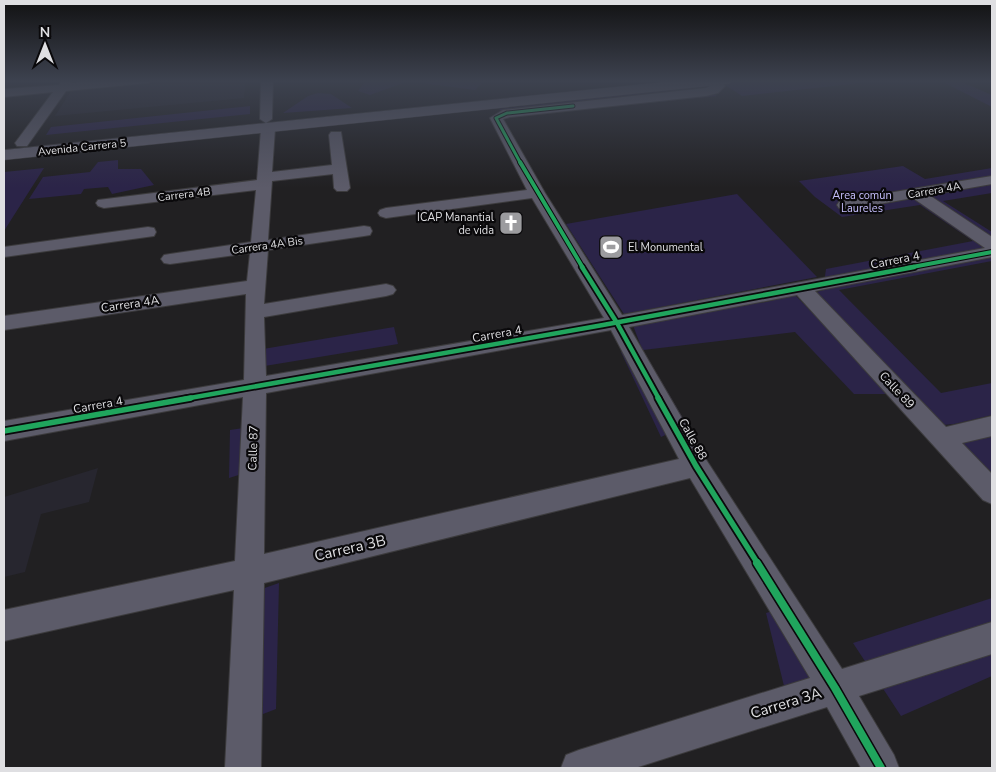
<svg xmlns="http://www.w3.org/2000/svg" width="996" height="772" viewBox="0 0 996 772" font-family="'Nunito Sans',sans-serif">
<style>
.built{fill:#27262f}
.green{fill:#2b2448}
.lines{fill:none;stroke-linecap:round;stroke-linejoin:round}
.street-casing{stroke:#3c3b3d;stroke-width:2}
.primary-casing{stroke:#3c3b3d;stroke-width:1}
.street{fill:#5c5b69;fill-rule:evenodd}
.primary{fill:#5d5c6a;fill-rule:evenodd}
.cycleway-far4-casing{stroke:#0a090b;stroke-width:5}
.cycleway-far3-casing{stroke:#0a090b;stroke-width:6}
.cycleway-far2-casing{stroke:#0a090b;stroke-width:8}
.cycleway-far1-casing{stroke:#0a090b;stroke-width:9}
.cycleway-casing{stroke:#0a090b;stroke-width:11}
.cycleway-far4{stroke:#20a55d;stroke-width:3}
.cycleway-far3{stroke:#20a55d;stroke-width:4}
.cycleway-far2{stroke:#20a55d;stroke-width:4.5}
.cycleway-far1{stroke:#20a55d;stroke-width:5.5}
.cycleway{stroke:#20a55d;stroke-width:8}
.labels{text-anchor:middle;stroke-width:4.5;stroke-linejoin:round;paint-order:stroke}
.far-street-label{font-size:11px;fill:#dfdfe2;stroke:#0a090b}
.far-park-label{font-size:11px;fill:#c4bdfa;stroke:#0a090b}
.far-poi-label{font-size:11px;fill:#dfdfe2;stroke:#0a090b;text-anchor:end}
.street-label{font-size:12px;fill:#dfdfe2;stroke:#0a090b}
.near-street-label{font-size:15px;fill:#dfdfe2;stroke:#0a090b}
</style>
<rect width="100%" height="100%" fill="#212022"/>
<path class="built" d="M191,80H246L244,98L55,116L71,91Z
M98,468L89,502L41,514L25,572L4,577V497Z"/>
<path class="green" d="M366,80H411L370,95L358,91Z
M418,80H506L482,83L475,90L415,82Z
M750,80H888L742,96L722,83Z
M939,80H957L992,95V107Z
M699,86L717,96L509,117L499,109Z
M318,93L331,94L352,108L283,113L308,96Z
M250,106V114L46,135L51,127Z
M118,160V169H141L154,185L112,194L108,187L84,189L81,194L29,199L43,177L90,172L98,162Z
M903,166L925,179L992,168V193L943,201L992,232V242L983,243L992,249V261L839,290L941,393L992,383V415L954,424L943,425L814,293L823,290L826,269L973,241L920,205L842,217L815,197L799,181Z
M44,168L4,231V172Z
M737,194L817,277L624,314L566,224Z
M795,295L891,394H854L795,332L643,350L687,425L661,437L621,352L642,349L631,320L766,302Z
M394,327L398,344L252,368L251,351Z
M250,427L245,473L229,478L230,430Z
M992,435V474L988,475L961,443Z
M279,583L276,709L245,721L256,591Z
M992,598V676L901,716L853,643Z
M796,604L840,671L785,690L766,613Z"/>
<g class="lines">
<g class="street-casing">
<path id="street" d="M62,80H74L71,83L106,80H154L148,83L66,91L27,146H17L15,143L53,92L4,97V89L59,85Z
M261,80H273L272,119L266,123L260,119Z
M708,80H720L725,86L718,93L706,96L510,117L503,119L545,193L622,315L985,248L913,198L845,210L839,208L837,205L839,202L845,200L992,176V184L929,195L992,237V257L815,291L946,427L992,416V436L962,443L992,474V504L983,500L797,295L629,327L705,458L842,669L992,622V654L859,696L894,755L899,768H861L827,707L635,768H561L566,755L579,750L810,678L690,478L264,583L261,768H225L234,590L4,641V610L235,561L243,397L4,441V421L244,380L246,294L4,330V316L247,281L250,253L170,264L164,263L161,259L164,255L170,254L251,242L256,190L104,208L98,206L96,203L98,200L257,180L261,129L268,125L275,129L272,172L332,165L329,135L331,132H341L350,188L347,191H337L334,188L333,174L272,181L268,240L364,226L370,227L372,231L370,235L364,236L268,250L264,304L386,284L393,286L396,290L393,294L386,296L264,317L266,376L604,318L532,198L386,218L380,216L378,213L380,210L386,208L527,190L490,118L503,110L706,88L712,85ZM611,330L679,459L264,554L266,393Z
M148,227L154,228L156,232L154,236L4,257V247Z"/>
</g>
<g class="primary-casing">
<path id="primary" d="M684,80H735L728,84L4,160V150Z"/>
</g>
<use href="#street" class="street"/>
<use href="#primary" class="primary"/>
<g class="cycleway-far4-casing">
<path id="cycleway-far4" d="M521,164L496,118L507,113L573,106"/>
</g>
<g class="cycleway-far3-casing">
<path id="cycleway-far3" d="M520,162L583,268
M907,268L992,252"/>
</g>
<g class="cycleway-far2-casing">
<path id="cycleway-far2" d="M582,267L617,323L659,399
M184,399L603,325L914,267"/>
</g>
<g class="cycleway-far1-casing">
<path id="cycleway-far1" d="M658,398L696,466L758,564
M4,431L191,398"/>
</g>
<g class="cycleway-casing">
<path id="cycleway" d="M757,563L835,688L881,768"/>
</g>
<use href="#cycleway-far4" class="cycleway-far4"/>
<use href="#cycleway-far3" class="cycleway-far3"/>
<use href="#cycleway-far2" class="cycleway-far2"/>
<use href="#cycleway-far1" class="cycleway-far1"/>
<use href="#cycleway" class="cycleway"/>
</g>
<linearGradient id="sky" x2="0" y2="1"><stop stop-color="#121213"/><stop offset="0.43" stop-color="#3d424f"/><stop offset="1" stop-color="#3d424f" stop-opacity="0"/></linearGradient>
<rect width="996" height="188" fill="url(#sky)"/>
<defs>
<g id="church-square" transform="scale(1.25)"><rect x="-9" y="-9" width="18" height="18" rx="4" fill="#9c9c9f" stroke="#0a090b"/><path d="M-1.2-6h2.4v3.5h3.3v2.4h-3.3V6h-2.4V-.1h-3.3v-2.4h3.3Z" fill="#fff"/></g>
<g id="stadium-square" transform="scale(1.25)"><rect x="-9" y="-9" width="18" height="18" rx="4" fill="#9c9c9f" stroke="#0a090b"/><path d="M0-5a6.5 5 0 1 0 0 10a6.5 5 0 1 0 0-10ZM-3.5-1.8h7v3.6h-7Z" fill="#fff"/></g>
</defs>
<g fill-rule="evenodd">
<use href="#church-square" x="511" y="223"/>
<use href="#stadium-square" x="611" y="247"/>
</g>
<g class="labels">
<g class="far-street-label">
<text transform="translate(82 147) rotate(-6)" y="4">Avenida Carrera 5</text>
<text transform="translate(934 190) rotate(-10)" y="4">Carrera 4A</text>
<text transform="translate(184 194) rotate(-7)" y="4">Carrera 4B</text>
<text transform="translate(267 245) rotate(-8)" y="4">Carrera 4A Bis</text>
</g>
<g class="far-park-label">
<text x="862" y="199">Area común<tspan x="862" dy="13">Laureles</tspan></text>
</g>
<g class="far-poi-label">
<text x="494" y="221">ICAP Manantial<tspan x="494" dy="13">de vida</tspan></text>
<text x="628" y="251" text-anchor="start">El Monumental</text>
</g>
<g class="street-label">
<text transform="translate(895 260) rotate(-11)" y="4">Carrera 4</text>
<text transform="translate(130 304) rotate(-8)" y="4">Carrera 4A</text>
<text transform="translate(497 334) rotate(-10)" y="4">Carrera 4</text>
<text transform="translate(897 390) rotate(47)" y="4">Calle 89</text>
<text transform="translate(98 405) rotate(-10)" y="4">Carrera 4</text>
<text transform="translate(693 439) rotate(61)" y="4">Calle 88</text>
<text transform="translate(253 448) rotate(-88)" y="4">Calle 87</text>
</g>
<g class="near-street-label">
<text transform="translate(350 548) rotate(-13)" y="5">Carrera 3B</text>
<text transform="translate(786 703) rotate(-17)" y="5">Carrera 3A</text>
</g>
</g>
<rect width="996" height="772" fill="none" stroke="#dfdfe2" stroke-width="10"/>
<g transform="translate(45 45)" stroke="#0a090b" stroke-width="4" paint-order="stroke">
<path d="M0-4L9 19L0 12L-9 19Z" fill="#dfdfe2"/>
<text y="-8" font-size="14" font-weight="bold" text-anchor="middle" fill="#dfdfe2">N</text>
</g>
</svg>
